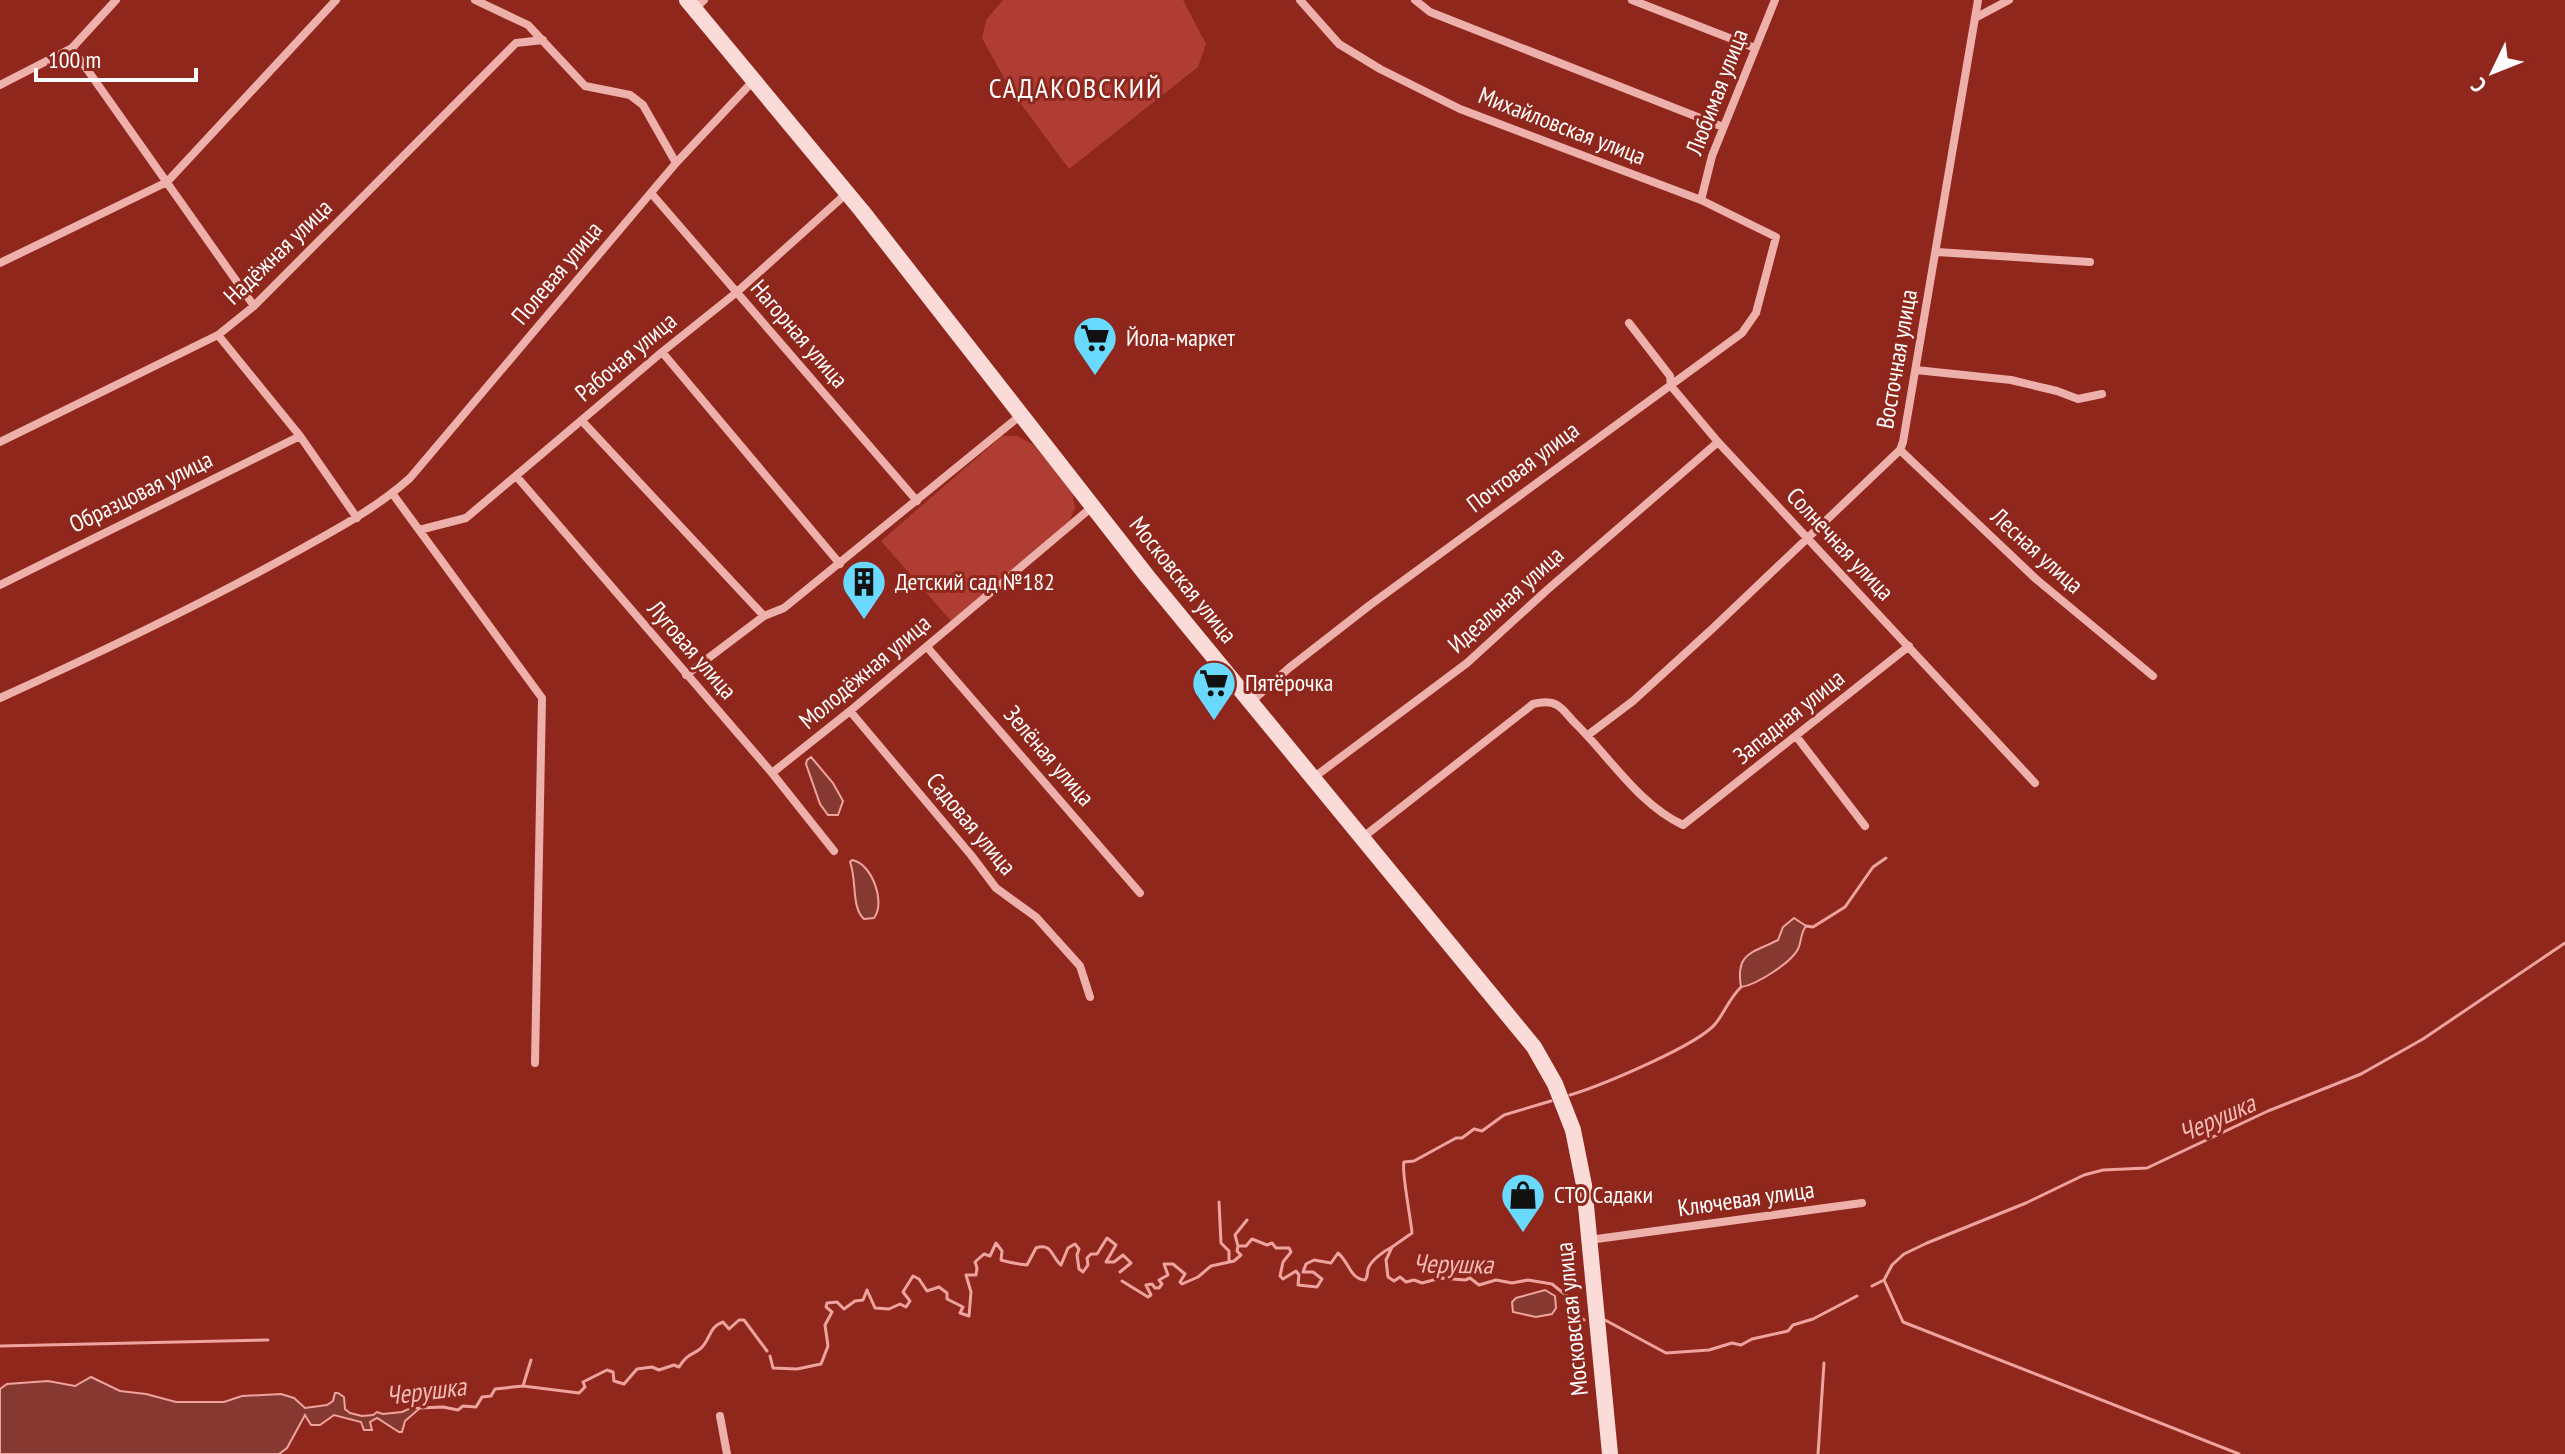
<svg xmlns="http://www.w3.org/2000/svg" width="2565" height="1454" viewBox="0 0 2565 1454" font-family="'PT Sans Narrow',sans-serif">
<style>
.green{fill:#af3d34}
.water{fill:#853931;stroke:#efa39e;stroke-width:2}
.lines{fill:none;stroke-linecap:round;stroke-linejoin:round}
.stream{stroke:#efa39e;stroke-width:3}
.street{stroke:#edb0ab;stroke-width:8}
.secondary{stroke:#fadbd8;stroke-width:16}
.labels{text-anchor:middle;stroke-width:6;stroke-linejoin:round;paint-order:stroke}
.street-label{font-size:24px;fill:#fff;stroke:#8f271d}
.poi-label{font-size:24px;fill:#fff;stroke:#8f271d;text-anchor:start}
.water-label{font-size:26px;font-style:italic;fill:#f4bbb7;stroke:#8f271d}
.quarter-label{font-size:28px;letter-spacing:2px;fill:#fff;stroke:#8f271d}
</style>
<rect width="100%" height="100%" fill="#8f271d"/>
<path class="green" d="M1003,0H1183L1206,44L1198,67L1069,169L1010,89L982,38L986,20Z
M1002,436H1017L1034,445L1072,491L1075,508L1070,520L951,621L881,541Z"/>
<path class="water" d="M811,757L833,783L843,801L838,815H828L820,804L806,764L807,760Z
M852,860C872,863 886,903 874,918L864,919C851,907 857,880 850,862Z
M1794,918L1806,926C1800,934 1802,941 1798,949C1791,963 1756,985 1741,987C1735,952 1753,953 1778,940L1783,927Z
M1545,1290L1555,1296L1556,1308L1552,1314L1536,1317L1513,1312L1512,1302L1516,1298Z
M91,1377L120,1391L146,1394L176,1402H224L242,1396L281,1394L294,1398L305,1408L327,1405L333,1401L335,1393H338L344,1397L345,1409L350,1413L362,1416L373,1415L377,1412L383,1414L402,1412L411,1408H420L405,1421L402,1432H399L377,1418L370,1422L372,1430H364L361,1422L334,1415L320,1425H311L305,1415L287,1448L279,1454H0V1389L7,1384L48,1381L75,1386Z"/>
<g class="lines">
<path class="stream" d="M1806,926L1813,927L1845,907L1873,867L1886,858
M1570,1095C1600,1086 1699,1045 1716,1023C1726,1010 1729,999 1741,987
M1219,1202L1221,1243L1229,1251V1261
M1238,1246L1235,1235L1247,1220
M1392,1247L1412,1233C1411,1219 1401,1170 1404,1162L1414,1161L1456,1138H1462L1474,1129L1482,1131L1504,1115L1551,1101
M1884,1280L1903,1322L2239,1454
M1122,1281L1148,1297L1151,1295L1146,1285L1152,1284L1155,1288H1159L1162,1284L1159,1280L1168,1275L1164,1264H1173L1185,1274L1180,1282L1182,1284L1198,1277L1211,1266L1234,1261L1241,1255L1237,1251L1238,1246H1246L1252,1239L1267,1245L1272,1243L1276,1248H1289L1291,1252L1283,1262L1280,1276L1283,1279L1296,1271L1299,1275L1298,1285L1317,1287L1322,1279L1313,1272H1303L1306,1264L1314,1260L1331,1263L1338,1253C1349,1262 1350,1279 1365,1280C1368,1277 1367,1273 1368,1269C1371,1260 1384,1251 1392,1247L1386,1260L1388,1277L1394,1281L1400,1277L1406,1282L1414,1280L1422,1283L1441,1278L1465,1280L1470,1278L1479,1285L1496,1280L1512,1283L1528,1280L1552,1284L1567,1296L1570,1312L1584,1320
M1872,1286L1884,1280L1892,1265L1904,1254L1927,1243L2026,1203L2084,1175L2103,1170L2147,1168L2268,1111L2361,1074L2423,1039L2565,943
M1605,1320L1666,1353L1709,1350L1732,1343L1741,1345L1752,1339L1788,1331L1793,1325L1813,1319L1857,1296
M0,1346L268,1340
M770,1356L773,1368L797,1369L821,1364L828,1346L825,1325L832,1312L826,1307L827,1303L837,1302L844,1309L855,1301L863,1300L867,1290L875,1308L889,1309L900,1304L906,1307L910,1301L903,1292L913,1276L919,1279L927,1291L939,1287L947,1293V1299L963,1307L960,1313L969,1316L971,1292L966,1275H976L977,1268L975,1262L984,1254L990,1256L996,1243L1002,1251L1001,1260C1010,1263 1019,1264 1027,1265L1036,1248C1052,1242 1052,1258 1061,1265L1068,1248L1075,1244L1079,1249L1077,1255L1079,1269L1083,1272L1088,1265L1087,1258L1091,1254H1097L1107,1238L1116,1245L1106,1262H1114L1123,1255L1131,1263L1120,1272
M523,1386L531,1360
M419,1408L443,1407L458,1410L463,1406L476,1407L482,1397L491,1396L495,1389L523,1386L579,1393L585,1387L583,1382L607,1370L613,1372L614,1381L624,1384L637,1369L652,1367L659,1370L674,1365L679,1367C688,1353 691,1356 700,1349C711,1340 708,1327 723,1322L729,1329L739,1320H744L767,1351
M1818,1454L1824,1363"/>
<path class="street" d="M475,0L528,25L585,86L630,95L643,105L676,163
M1415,0L1430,12L1723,127
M1632,0L1755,48
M695,9L704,0
M1975,18L2009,0
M72,48L254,306
M0,85L72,48L116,0
M651,193L917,501
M1701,200L1712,156L1775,0
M1937,252L2090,262
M0,263L167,182L336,0
M1629,323L1670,376L1671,386L1718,442L2035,783
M218,335L300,436L357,518
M662,352L840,564
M1916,370L2011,380L2057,391L2078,399L2102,394
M582,421L764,616
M0,442L218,335L254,306L516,43L543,40
M1900,450L2036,579L2153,676
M517,477L772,773L834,851
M392,493L542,698L535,1063
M419,530L466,518L662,352L737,292L847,193
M0,585L300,436
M927,647L1140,893
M686,675L764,616L784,608L1021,415
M0,698C95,655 190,610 281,560C326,535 372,512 410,478L676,163L754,80
M1251,702L1289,668L1370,605L1742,333L1756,313L1776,237L1701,200L1460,109L1380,69L1339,44L1300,0
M850,711L971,855L996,888L1036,917L1080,966L1090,997
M1588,735L1633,701L1712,629L1900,450L1903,442L1978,0
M1796,736L1865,826
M772,773L850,711L1092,507
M1313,778L1467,663L1547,590L1718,442
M1362,838L1533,704C1541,702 1550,701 1557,705C1564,709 1569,717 1575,723C1609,756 1639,805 1683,825L1909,646
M1589,1240L1862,1203
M720,1416L727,1454"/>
<path class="secondary" d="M687,0L862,211L1147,576L1534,1047L1555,1084L1573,1130L1584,1185L1610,1454"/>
</g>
<defs>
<g id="supermarket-pin" transform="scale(2.3)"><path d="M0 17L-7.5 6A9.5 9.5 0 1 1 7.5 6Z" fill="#69dafd" stroke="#8f271d"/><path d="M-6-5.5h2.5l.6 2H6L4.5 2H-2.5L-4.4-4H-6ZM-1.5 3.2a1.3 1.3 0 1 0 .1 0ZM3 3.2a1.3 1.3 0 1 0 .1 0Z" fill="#111"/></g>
<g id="building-pin" transform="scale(2.3)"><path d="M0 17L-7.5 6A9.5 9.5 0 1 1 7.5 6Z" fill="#69dafd" stroke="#8f271d"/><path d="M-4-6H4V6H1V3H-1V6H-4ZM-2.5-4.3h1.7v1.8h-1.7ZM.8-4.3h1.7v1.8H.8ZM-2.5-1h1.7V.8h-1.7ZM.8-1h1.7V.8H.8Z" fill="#111"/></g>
<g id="shop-pin" transform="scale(2.3)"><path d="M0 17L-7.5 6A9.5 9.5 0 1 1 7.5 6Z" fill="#69dafd" stroke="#8f271d"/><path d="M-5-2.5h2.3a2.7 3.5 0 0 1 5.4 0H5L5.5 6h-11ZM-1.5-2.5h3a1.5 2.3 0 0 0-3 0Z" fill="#111"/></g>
</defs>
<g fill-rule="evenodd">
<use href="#supermarket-pin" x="1095" y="338"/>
<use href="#building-pin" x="864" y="582"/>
<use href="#supermarket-pin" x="1214" y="683"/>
<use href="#shop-pin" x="1523" y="1195"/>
</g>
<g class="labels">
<g class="street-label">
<text transform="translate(1717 92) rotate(-69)" y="8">Любимая улица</text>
<text transform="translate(1562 126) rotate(21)" y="8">Михайловская улица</text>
<text transform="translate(278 252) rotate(-44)" y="8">Надёжная улица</text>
<text transform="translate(557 273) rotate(-50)" y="8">Полевая улица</text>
<text transform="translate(799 334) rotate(49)" y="8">Нагорная улица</text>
<text transform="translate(626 357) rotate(-40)" y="8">Рабочая улица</text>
<text transform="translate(1897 359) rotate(-80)" y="8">Восточная улица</text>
<text transform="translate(1523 467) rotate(-37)" y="8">Почтовая улица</text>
<text transform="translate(141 492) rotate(-26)" y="8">Образцовая улица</text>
<text transform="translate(1840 544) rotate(47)" y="8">Солнечная улица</text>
<text transform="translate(2037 551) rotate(42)" y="8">Лесная улица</text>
<text transform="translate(1183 580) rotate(51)" y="8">Московская улица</text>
<text transform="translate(1506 600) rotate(-42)" y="8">Идеальная улица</text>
<text transform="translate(692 650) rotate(49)" y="8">Луговая улица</text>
<text transform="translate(865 672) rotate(-40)" y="8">Молодёжная улица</text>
<text transform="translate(1789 717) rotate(-39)" y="8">Западная улица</text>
<text transform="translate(1049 756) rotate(49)" y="8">Зелёная улица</text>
<text transform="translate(971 824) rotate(50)" y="8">Садовая улица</text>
<text transform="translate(1746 1199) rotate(-8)" y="8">Ключевая улица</text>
<text transform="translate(1572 1319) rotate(-96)" y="8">Московская улица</text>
</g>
<g class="poi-label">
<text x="1126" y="346">Йола-маркет</text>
<text x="895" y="590">Детский сад №182</text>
<text x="1245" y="691">Пятёрочка</text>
<text x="1554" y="1203">СТО Садаки</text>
</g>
<g class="water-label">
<text transform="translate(2217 1118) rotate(-24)" y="9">Черушка</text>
<text transform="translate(1453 1264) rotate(1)" y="9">Черушка</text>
<text transform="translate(426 1391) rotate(-7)" y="9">Черушка</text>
</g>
<g class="quarter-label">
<text x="1076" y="98">САДАКОВСКИЙ</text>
</g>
</g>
<g transform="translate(2493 72) rotate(227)" stroke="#8f271d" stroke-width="6" paint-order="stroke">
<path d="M0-6L14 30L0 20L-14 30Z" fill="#ffffff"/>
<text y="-12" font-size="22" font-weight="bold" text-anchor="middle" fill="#ffffff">С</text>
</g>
<path d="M36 68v12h160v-12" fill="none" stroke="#ffffff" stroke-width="4"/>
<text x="48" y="68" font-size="24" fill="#ffffff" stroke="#8f271d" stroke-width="6" paint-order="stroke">100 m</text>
</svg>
